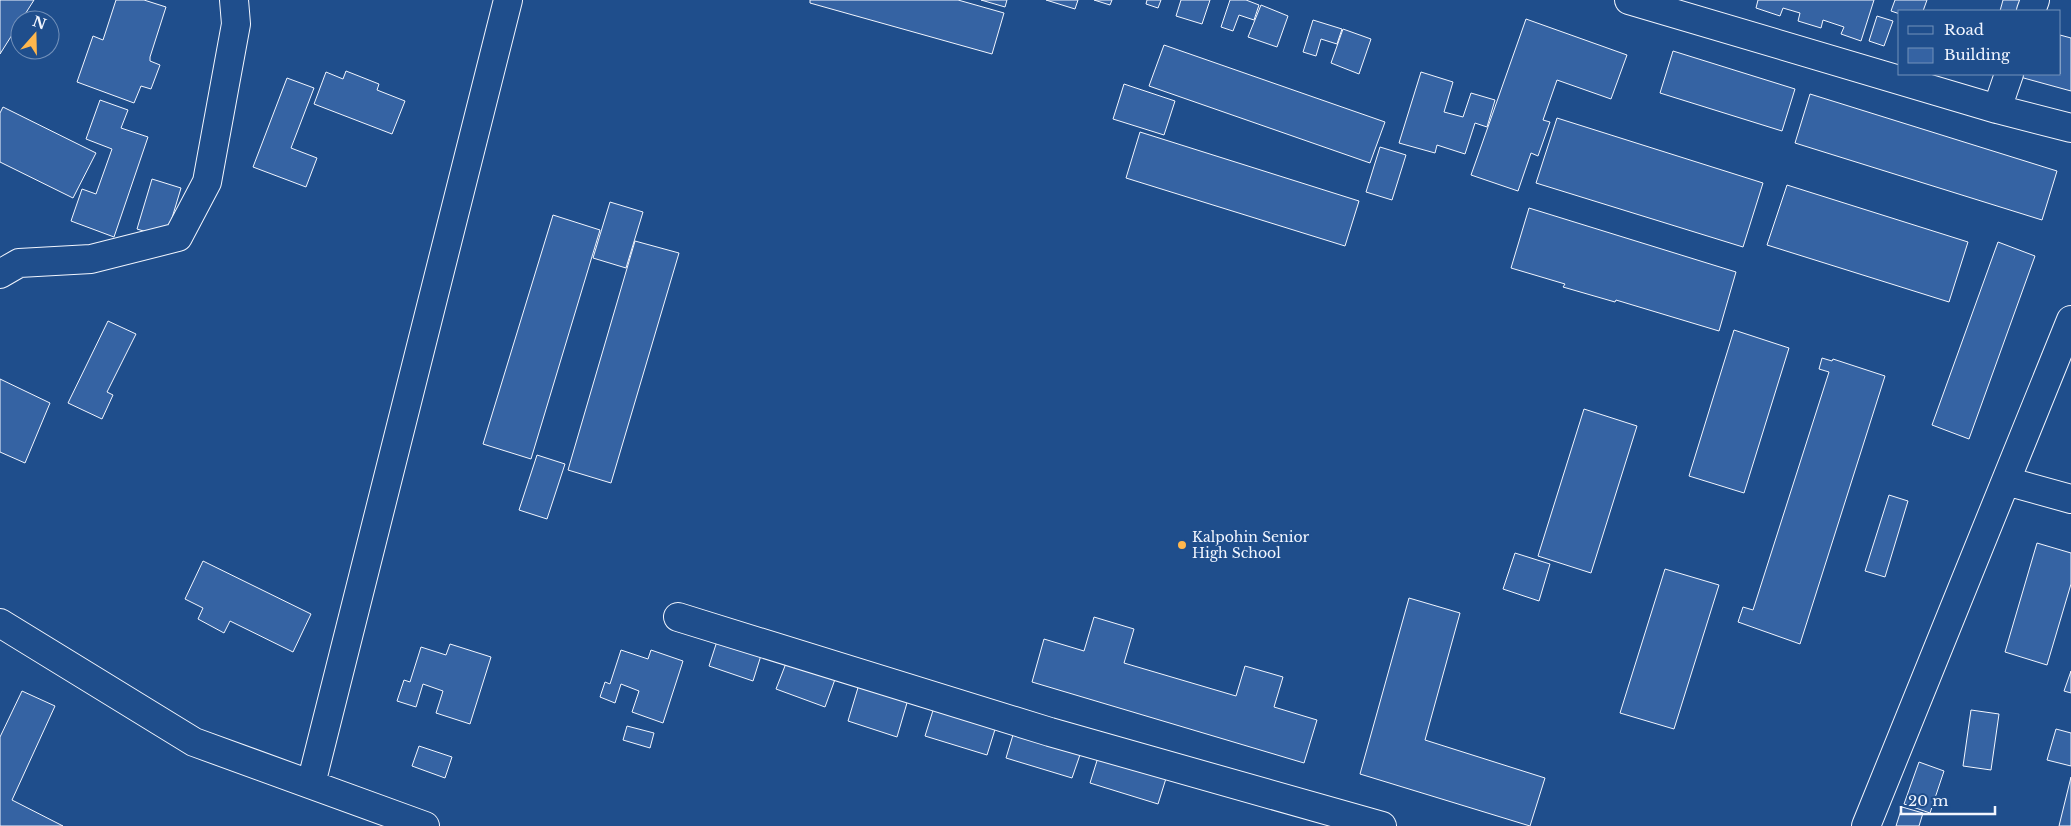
<svg xmlns="http://www.w3.org/2000/svg" width="2071" height="826" viewBox="0 0 2071 826" font-family="'Libre Baskerville',serif">
<style>
.building{fill:#3563a3;stroke:#f2f6ff}
.lines{fill:none;stroke-linecap:round;stroke-linejoin:round}
.minor-casing{stroke:#f2f6ff;stroke-width:30}
.minor{stroke:#1f4e8c;stroke-width:28}
.poi-dot{fill:#ffb74d;stroke:#1f4e8c;stroke-width:2}
.labels{text-anchor:middle;stroke-width:4;stroke-linejoin:round;paint-order:stroke}
.poi-label{font-size:14px;fill:#f2f6ff;stroke:#1f4e8c;text-anchor:start}
</style>
<rect width="100%" height="100%" fill="#1f4e8c"/>
<path class="building" d="M0,0H34L0,54Z
M116,0H144L166,7L150,57V61L160,65L151,89L141,86L134,103L77,82L93,36L103,40Z
M810,0H958L1004,13L992,54L810,3Z
M981,0H1007L1005,7Z
M1046,0H1078L1075,9Z
M1094,0H1112L1110,5Z
M1147,0H1161L1158,8L1146,4Z
M1181,0H1210L1202,24L1176,16Z
M1230,0H1246L1259,5L1254,20L1239,15L1233,31L1221,27Z
M1758,0H1874L1861,41L1841,34L1844,27L1823,20L1821,28L1798,21L1800,13L1783,8L1780,16L1756,8Z
M1895,0H1927L1923,11H1900V14L1891,11Z
M2003,0H2039L2036,11H2000Z
M1261,5L1288,16L1277,47L1248,37Z
M1877,16L1893,21L1884,46L1869,41Z
M1526,19L1627,55L1611,99L1557,80L1543,120L1550,122L1538,156L1531,153L1518,191L1471,175Z
M1313,20L1342,29L1337,44L1321,39L1316,56L1303,52Z
M1343,29L1371,39L1359,74L1331,63Z
M2060,35L2071,38V91L2020,77L2019,74H2060Z
M1164,45L1385,122L1370,163L1149,86Z
M1673,51L1795,89L1782,131L1660,93Z
M346,71L379,84L377,90L405,101L392,134L314,104L326,72L343,79Z
M1421,72L1453,82L1444,112L1463,117L1471,93L1495,100L1487,127L1475,123L1465,154L1437,145L1435,153L1399,143Z
M287,78L314,88L291,148L317,158L306,187L253,167Z
M1124,84L1175,101L1164,135L1113,119Z
M1810,94L2057,171L2042,220L1795,143Z
M100,100L128,110L121,128L148,137L114,237L71,221L82,189L96,194L112,149L86,139Z
M3,107L96,153L73,198L0,162V113Z
M1557,118L1763,183L1743,247L1536,183Z
M1140,132L1359,201L1345,246L1126,178Z
M1380,147L1406,155L1392,200L1366,192Z
M152,179L181,188L166,238L137,229Z
M1787,185L1968,242L1949,302L1767,245Z
M610,202L643,212L626,268L593,258Z
M1529,208L1736,272L1719,331L1616,300L1615,302L1563,287L1565,284L1511,268Z
M553,215L600,230L531,459L483,444Z
M635,241L679,253L611,483L568,470Z
M1998,242L2035,256L1969,439L1932,425Z
M108,321L136,334L107,392L113,395L102,419L68,403Z
M1734,330L1789,348L1744,493L1689,476Z
M1822,358L1832,361L1833,359L1885,376L1800,644L1738,622L1743,607L1753,610L1829,372L1819,369Z
M0,379L50,403L25,463L0,452Z
M1584,409L1637,426L1591,573L1538,556Z
M537,455L565,464L547,519L519,510Z
M1889,495L1908,501L1885,577L1865,571Z
M2037,543L2071,553V584L2047,665L2005,652Z
M1515,553L1550,564L1539,601L1503,589Z
M203,561L311,614L293,652L230,621L224,633L198,619L203,608L185,599Z
M1665,569L1719,585L1674,729L1620,713Z
M1409,598L1460,613L1425,740L1545,778L1530,826L1360,774Z
M1094,617L1134,629L1124,663L1236,696L1245,666L1283,677L1274,707L1317,720L1304,763L1032,682L1044,639L1084,651Z
M719,635L763,649L753,681L709,666Z
M450,644L491,657L470,724L436,713L443,691L423,684L416,707L397,701L404,680L410,682L421,647L446,655Z
M621,650L648,659L651,650L683,661L663,723L632,712L639,691L621,684L615,703L600,697L605,682L610,684Z
M790,653L838,671L825,707L776,689Z
M2071,671V693L2064,691Z
M860,681L909,696L897,737L848,721Z
M22,691L55,706L12,800L63,826H0V737Z
M935,704L997,723L987,755L925,736Z
M1971,710L1999,714L1991,770L1963,766Z
M1016,725L1083,746L1072,778L1006,758Z
M627,726L654,733L650,748L623,740Z
M2056,729L2071,733V766L2047,760Z
M419,746L452,757L445,778L412,766Z
M1100,751L1168,772L1158,804L1090,783Z
M1919,762L1944,771L1930,813L1904,804Z
M2071,777V826H2059Z
M1902,807L1923,813L1919,826H1896Z"/>
<g class="lines">
<g class="minor-casing">
<path id="minor" d="M1629,0L1997,109L2071,128
M2031,11L2035,0
M1997,109L2009,74
M0,274L19,263L91,259L178,237L207,182L236,24L234,0
M2006,481L2071,499
M678,617L1050,732L1382,826
M0,623L194,742L425,826
M311,784L508,0
M1866,826L2071,320"/>
</g>
<use href="#minor" class="minor"/>
</g>
<circle class="poi-dot" cx="1182" cy="545" r="5"/>
<g class="labels">
<g class="poi-label">
<text x="1192" y="542">Kalpohin Senior<tspan x="1192" dy="16">High School</tspan></text>
</g>
</g>
<rect x="1898" y="10" width="162" height="65" fill="#1f4e8c" stroke="#7391ba"/>
<rect x="1908" y="26" width="25" height="8" fill="#1f4e8c" stroke="#7391ba"/>
<text x="1944" y="35" font-size="15" fill="#f2f6ff">Road</text>
<rect x="1908" y="48" width="25" height="15" fill="#3563a3" stroke="#7391ba"/>
<text x="1944" y="60" font-size="15" fill="#f2f6ff">Building</text>
<g transform="translate(35 35) rotate(20)"><circle r="24" fill="#1f4e8c" stroke="#7391ba"/>
<path d="M0-4L9 19L0 12L-9 19Z" fill="#ffb74d"/>
<text y="-8" font-size="14" font-weight="bold" text-anchor="middle" fill="#f2f6ff">N</text>
</g>
<path d="M1901 806v8h94v-8" fill="none" stroke="#f2f6ff" stroke-width="2.5"/>
<text x="1908" y="806" font-size="15" fill="#f2f6ff" stroke="#1f4e8c" stroke-width="4" paint-order="stroke">20 m</text>
</svg>
